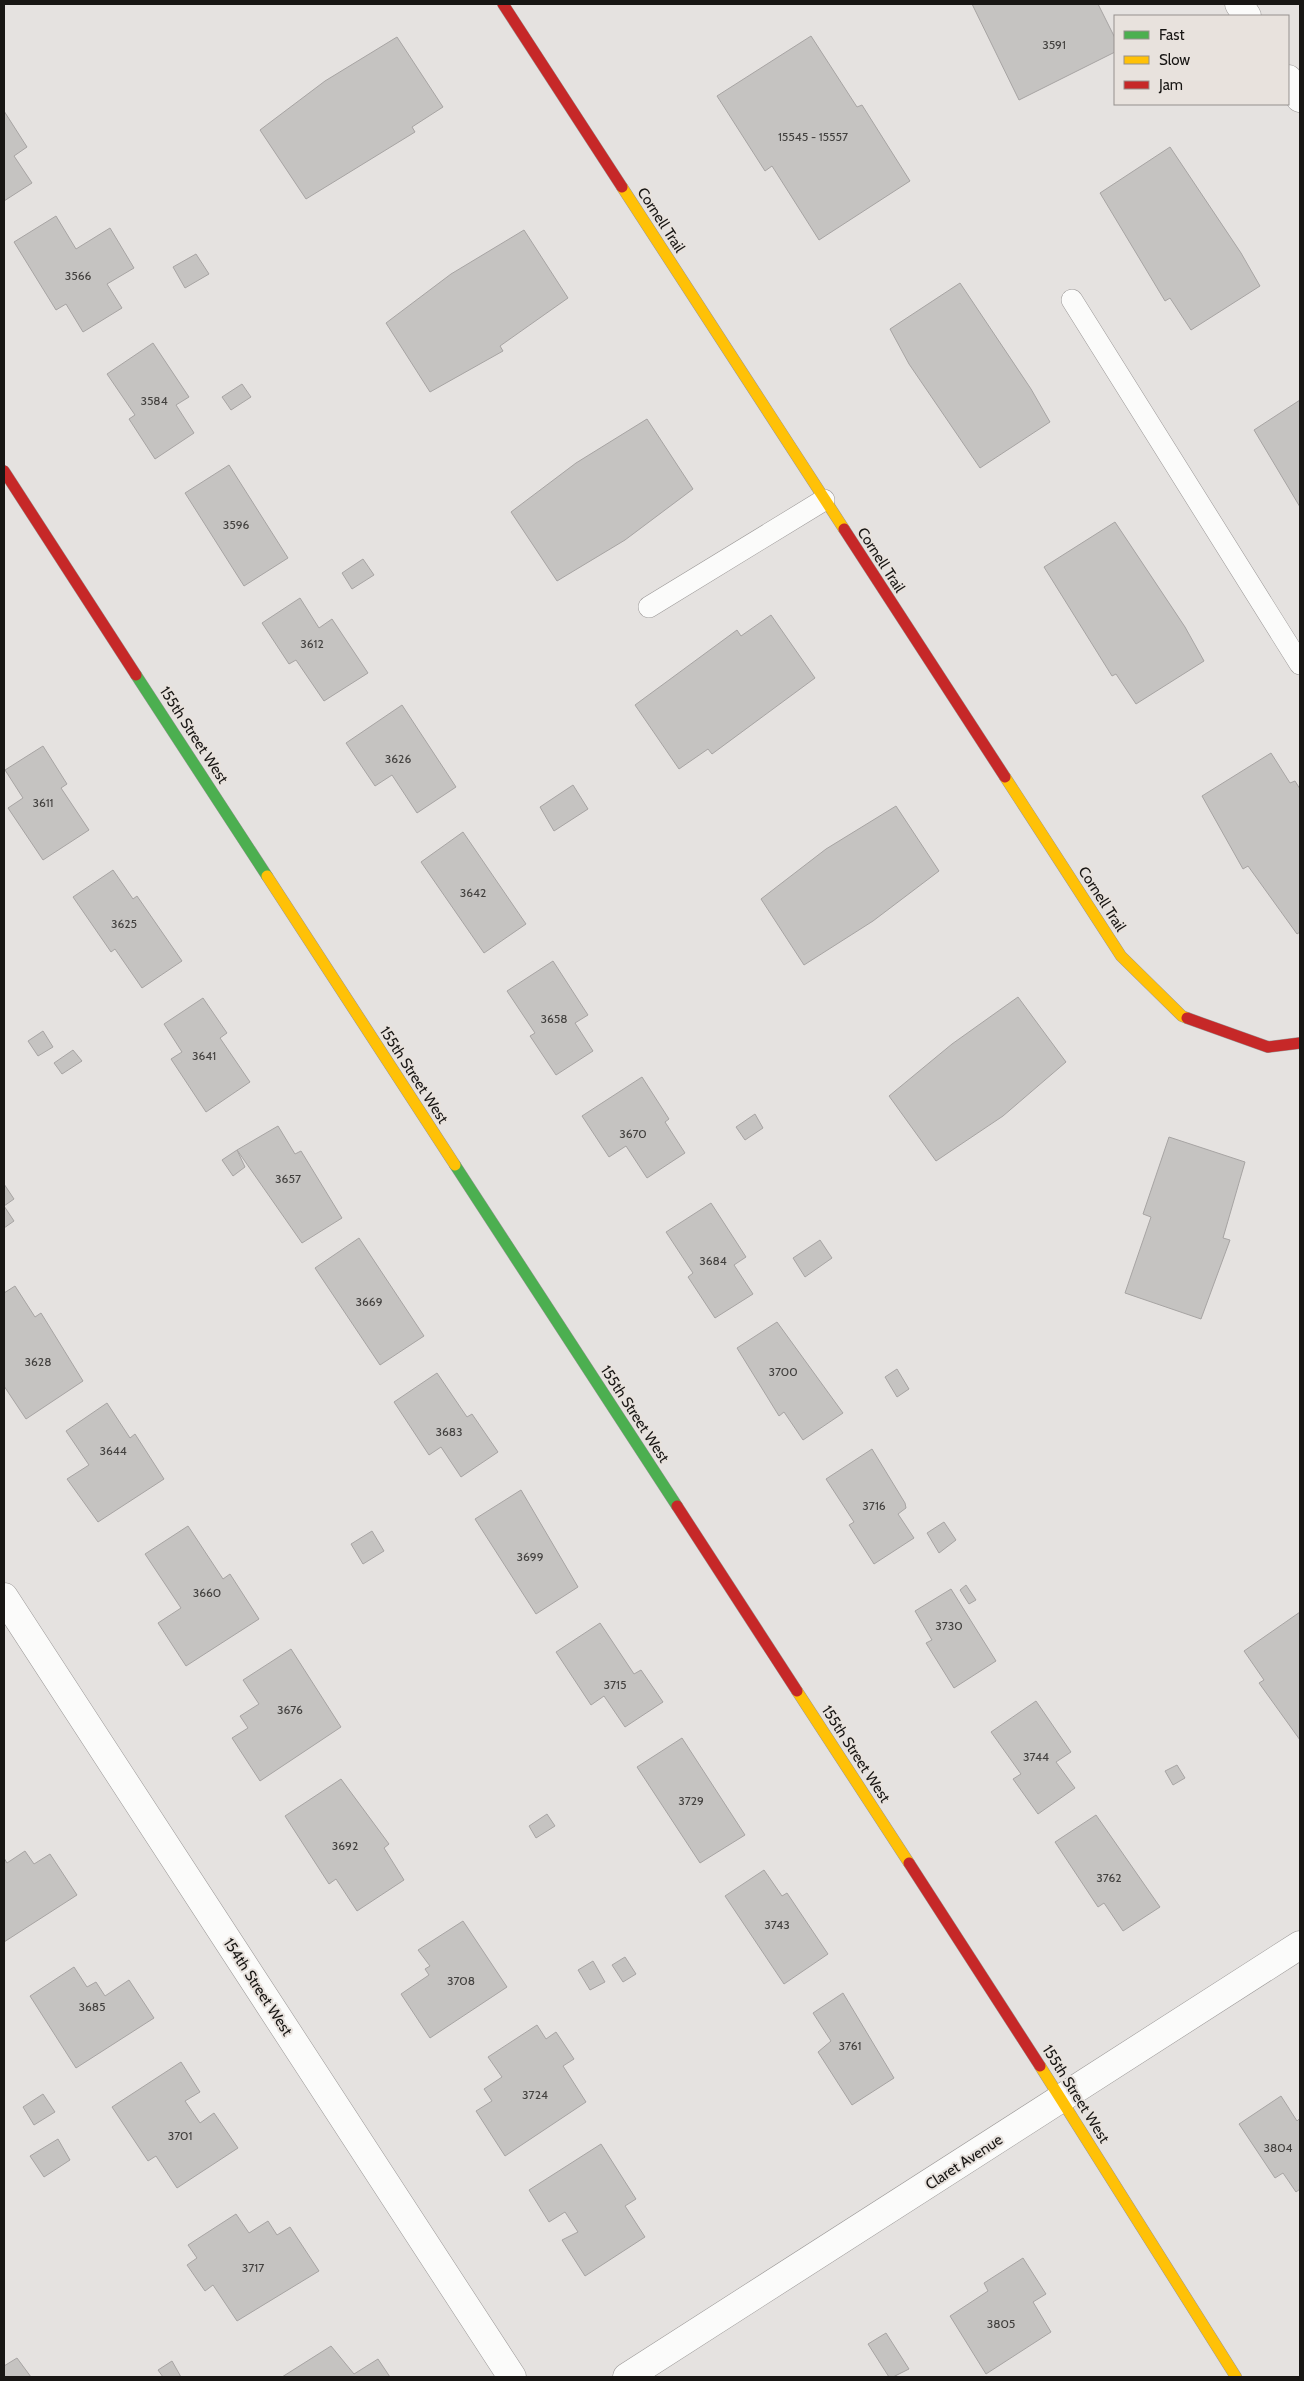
<svg xmlns="http://www.w3.org/2000/svg" width="1304" height="2381" font-family="Cabin,sans-serif">
<style>
.building{fill:#c5c3c1;stroke:#a7a4a3}
.lines{fill:none;stroke-linecap:round;stroke-linejoin:round}
.lane-casing{stroke:#9b9897;stroke-width:22}
.street-casing{stroke:#9b9897;stroke-width:29}
.fast-casing{stroke:#9b9897;stroke-width:12}
.slow-casing{stroke:#9b9897;stroke-width:12}
.jam-casing{stroke:#9b9897;stroke-width:12}
.lane{stroke:#fbfbfa;stroke-width:21}
.street{stroke:#fbfbfa;stroke-width:28}
.fast{stroke:#4caf50;stroke-width:11}
.slow{stroke:#ffc107;stroke-width:11}
.jam{stroke:#c62828;stroke-width:11}
.labels{text-anchor:middle;stroke-width:4;stroke-linejoin:round;paint-order:stroke}
.number-label{font-size:12px;fill:#43413f}
.street-label{font-size:15px;fill:#181614;stroke:#e8e2dd}
</style>
<rect width="100%" height="100%" fill="#e5e2e0"/>
<g class="building">
<path d="M 972,4 L 1098,4 L 1115,38 L 1115,52 L 1019,100 Z"/>
<path d="M 811,36 L 857,107 L 862,105 L 910,181 L 819,240 L 772,166 L 765,171 L 717,96 Z"/>
<path d="M 397,37 L 443,107 L 412,127 L 415,132 L 306,199 L 260,130 L 325,81 Z"/>
<path d="M 4,111 L 27,147 L 14,156 L 32,183 L 4,201 Z"/>
<path d="M 1170,147 L 1241,253 L 1260,286 L 1191,330 L 1170,298 L 1165,301 L 1100,193 Z"/>
<path d="M 56,216 L 76,249 L 110,228 L 134,268 L 107,284 L 122,308 L 83,332 L 66,304 L 56,310 L 14,242 Z"/>
<path d="M 524,230 L 568,298 L 500,346 L 503,351 L 430,392 L 386,323 L 451,274 Z"/>
<path d="M 196,254 L 209,274 L 185,288 L 173,267 Z"/>
<path d="M 960,283 L 1031,389 L 1050,422 L 980,468 L 909,364 L 890,329 Z"/>
<path d="M 153,343 L 189,397 L 176,405 L 194,433 L 155,459 L 129,419 L 135,415 L 107,374 Z"/>
<path d="M 242,384 L 251,397 L 231,410 L 222,397 Z"/>
<path d="M 1300,400 L 1300,507 L 1254,430 Z"/>
<path d="M 647,419 L 693,489 L 625,540 L 557,581 L 511,512 L 576,463 Z"/>
<path d="M 229,465 L 288,558 L 244,586 L 185,493 Z"/>
<path d="M 1115,522 L 1185,627 L 1204,661 L 1136,704 L 1116,674 L 1112,676 L 1044,567 Z"/>
<path d="M 363,559 L 374,575 L 352,589 L 342,573 Z"/>
<path d="M 300,598 L 319,628 L 332,619 L 368,673 L 324,701 L 296,660 L 289,664 L 262,623 Z"/>
<path d="M 771,615 L 815,678 L 712,754 L 708,749 L 679,769 L 635,705 L 737,630 L 741,636 Z"/>
<path d="M 402,705 L 456,787 L 417,813 L 392,775 L 375,786 L 346,743 Z"/>
<path d="M 43,746 L 67,784 L 61,788 L 89,830 L 43,860 L 8,808 L 23,798 L 5,770 Z"/>
<path d="M 1271,753 L 1290,783 L 1295,781 L 1300,789 L 1300,932 L 1297,934 L 1248,866 L 1243,869 L 1202,796 Z"/>
<path d="M 573,785 L 588,809 L 554,831 L 540,807 Z"/>
<path d="M 896,806 L 939,871 L 873,921 L 804,965 L 761,899 L 826,849 Z"/>
<path d="M 463,832 L 526,924 L 484,953 L 421,862 Z"/>
<path d="M 113,870 L 133,899 L 137,896 L 182,961 L 142,988 L 115,949 L 111,952 L 73,897 Z"/>
<path d="M 553,961 L 588,1015 L 575,1023 L 593,1051 L 556,1075 L 530,1036 L 535,1033 L 507,991 Z"/>
<path d="M 1018,997 L 1066,1062 L 1003,1116 L 936,1161 L 889,1096 L 952,1044 Z"/>
<path d="M 203,998 L 227,1033 L 220,1038 L 250,1082 L 206,1112 L 171,1059 L 182,1052 L 164,1024 Z"/>
<path d="M 43,1031 L 53,1047 L 38,1056 L 28,1041 Z"/>
<path d="M 73,1050 L 82,1061 L 62,1074 L 54,1063 Z"/>
<path d="M 642,1077 L 669,1119 L 665,1122 L 685,1153 L 647,1178 L 626,1146 L 609,1157 L 582,1116 Z"/>
<path d="M 755,1114 L 763,1128 L 745,1140 L 736,1127 Z"/>
<path d="M 278,1126 L 295,1154 L 301,1151 L 342,1218 L 302,1243 L 237,1150 Z"/>
<path d="M 1169,1137 L 1245,1162 L 1223,1238 L 1230,1240 L 1201,1319 L 1125,1293 L 1151,1217 L 1143,1214 Z"/>
<path d="M 237,1150 L 245,1167 L 233,1176 L 222,1160 Z"/>
<path d="M 4,1184 L 14,1199 L 4,1206 L 14,1221 L 4,1228 Z"/>
<path d="M 711,1203 L 746,1257 L 734,1265 L 753,1294 L 715,1318 L 688,1277 L 693,1273 L 666,1232 Z"/>
<path d="M 359,1238 L 424,1336 L 380,1365 L 315,1268 Z"/>
<path d="M 820,1240 L 832,1258 L 805,1277 L 793,1258 Z"/>
<path d="M 15,1286 L 35,1317 L 41,1313 L 83,1381 L 26,1419 L 4,1386 L 4,1293 Z"/>
<path d="M 777,1322 L 843,1413 L 803,1440 L 784,1412 L 779,1416 L 737,1348 Z"/>
<path d="M 897,1369 L 909,1389 L 897,1397 L 885,1377 Z"/>
<path d="M 437,1373 L 467,1417 L 472,1414 L 498,1452 L 461,1477 L 441,1447 L 429,1455 L 394,1402 Z"/>
<path d="M 107,1403 L 130,1438 L 135,1434 L 164,1479 L 98,1522 L 67,1479 L 89,1465 L 66,1431 Z"/>
<path d="M 872,1449 L 905,1503 L 906,1508 L 898,1514 L 914,1538 L 874,1564 L 849,1525 L 854,1522 L 826,1479 Z"/>
<path d="M 521,1490 L 578,1587 L 536,1614 L 475,1519 Z"/>
<path d="M 944,1522 L 956,1540 L 939,1553 L 927,1533 Z"/>
<path d="M 188,1526 L 223,1579 L 230,1574 L 259,1619 L 186,1666 L 158,1623 L 181,1608 L 145,1554 Z"/>
<path d="M 372,1531 L 384,1551 L 363,1564 L 351,1544 Z"/>
<path d="M 966,1585 L 976,1600 L 969,1604 L 960,1590 Z"/>
<path d="M 951,1589 L 996,1661 L 954,1688 L 926,1643 L 932,1640 L 915,1611 Z"/>
<path d="M 1300,1612 L 1300,1740 L 1259,1683 L 1264,1680 L 1244,1651 Z"/>
<path d="M 600,1623 L 634,1674 L 641,1670 L 663,1702 L 625,1727 L 604,1696 L 591,1705 L 556,1652 Z"/>
<path d="M 291,1649 L 341,1727 L 260,1781 L 232,1738 L 248,1728 L 240,1716 L 259,1704 L 243,1680 Z"/>
<path d="M 1036,1701 L 1071,1752 L 1056,1762 L 1075,1788 L 1038,1814 L 1013,1779 L 1021,1774 L 991,1732 Z"/>
<path d="M 682,1738 L 745,1835 L 700,1863 L 637,1767 Z"/>
<path d="M 1177,1765 L 1185,1778 L 1173,1785 L 1165,1771 Z"/>
<path d="M 341,1779 L 389,1844 L 384,1848 L 404,1880 L 357,1911 L 336,1879 L 329,1884 L 285,1816 Z"/>
<path d="M 547,1814 L 555,1826 L 536,1838 L 529,1826 Z"/>
<path d="M 1096,1815 L 1160,1907 L 1123,1931 L 1104,1903 L 1098,1907 L 1055,1842 Z"/>
<path d="M 25,1851 L 34,1864 L 50,1854 L 77,1895 L 4,1942 L 4,1858 L 7,1863 Z"/>
<path d="M 764,1870 L 782,1896 L 787,1893 L 828,1954 L 784,1984 L 725,1896 Z"/>
<path d="M 463,1921 L 507,1987 L 430,2038 L 401,1994 L 429,1975 L 425,1969 L 430,1966 L 418,1950 Z"/>
<path d="M 625,1957 L 636,1974 L 623,1982 L 612,1965 Z"/>
<path d="M 593,1961 L 605,1982 L 590,1990 L 578,1970 Z"/>
<path d="M 74,1967 L 87,1987 L 96,1982 L 105,1996 L 129,1980 L 154,2018 L 76,2068 L 30,1996 Z"/>
<path d="M 843,1993 L 894,2078 L 852,2105 L 818,2052 L 831,2041 L 813,2013 Z"/>
<path d="M 537,2025 L 546,2039 L 556,2032 L 574,2059 L 563,2066 L 586,2102 L 505,2156 L 476,2111 L 492,2101 L 484,2089 L 502,2077 L 488,2057 Z"/>
<path d="M 181,2062 L 200,2092 L 185,2101 L 200,2123 L 214,2113 L 238,2148 L 177,2188 L 156,2156 L 148,2161 L 112,2107 Z"/>
<path d="M 43,2094 L 55,2112 L 34,2125 L 23,2107 Z"/>
<path d="M 1281,2096 L 1297,2121 L 1300,2118 L 1300,2189 L 1296,2192 L 1283,2173 L 1275,2178 L 1239,2124 Z"/>
<path d="M 58,2139 L 70,2160 L 44,2177 L 30,2156 Z"/>
<path d="M 601,2144 L 636,2199 L 625,2206 L 645,2237 L 585,2276 L 562,2240 L 578,2232 L 565,2212 L 549,2222 L 529,2190 Z"/>
<path d="M 236,2214 L 249,2233 L 268,2221 L 277,2235 L 290,2227 L 319,2271 L 237,2321 L 213,2285 L 205,2291 L 187,2265 L 197,2258 L 188,2245 Z"/>
<path d="M 1023,2258 L 1046,2294 L 1033,2302 L 1051,2332 L 986,2374 L 950,2316 L 988,2291 L 984,2283 Z"/>
<path d="M 886,2333 L 909,2369 L 893,2377 L 889,2377 L 868,2344 Z"/>
<path d="M 331,2346 L 354,2374 L 378,2359 L 390,2377 L 282,2377 Z"/>
<path d="M 17,2358 L 31,2377 L 4,2377 L 4,2366 Z"/>
<path d="M 172,2361 L 181,2377 L 163,2377 L 158,2370 Z"/>
</g>
<g class="lines">
<g class="lane-casing">
<g id="lane">
<path d="M 1072,300 L 1300,664"/>
<path d="M 649,607 L 824,500"/>
</g>
</g>
<g class="street-casing">
<g id="street">
<path d="M 1239,4 L 1247,16"/>
<path d="M 1288,79 L 1300,98"/>
<path d="M 4,1597 L 512,2377"/>
<path d="M 627,2377 L 1300,1945"/>
</g>
</g>
<g class="fast-casing">
<g id="fast">
<path d="M 136,675 L 267,876"/>
<path d="M 455,1165 L 677,1506"/>
</g>
</g>
<g class="slow-casing">
<g id="slow">
<path d="M 622,187 L 844,529"/>
<path d="M 1005,777 L 1121,956 L 1182,1016 L 1187,1018"/>
<path d="M 267,876 L 455,1165"/>
<path d="M 797,1691 L 909,1863"/>
<path d="M 1040,2066 L 1236,2377"/>
</g>
</g>
<g class="jam-casing">
<g id="jam">
<path d="M 503,4 L 622,187"/>
<path d="M 4,471 L 136,675"/>
<path d="M 844,529 L 1005,777"/>
<path d="M 1187,1018 L 1268,1047 L 1300,1043"/>
<path d="M 677,1506 L 797,1691"/>
<path d="M 909,1863 L 1040,2066"/>
</g>
</g>
<use href="#lane" class="lane"/>
<use href="#street" class="street"/>
<use href="#fast" class="fast"/>
<use href="#slow" class="slow"/>
<use href="#jam" class="jam"/>
</g>
<g class="labels">
<g class="number-label">
<text x="1054" y="49">3591</text>
<text x="813" y="141">15545 - 15557</text>
<text x="78" y="280">3566</text>
<text x="154" y="405">3584</text>
<text x="236" y="529">3596</text>
<text x="312" y="648">3612</text>
<text x="398" y="763">3626</text>
<text x="43" y="807">3611</text>
<text x="473" y="897">3642</text>
<text x="124" y="928">3625</text>
<text x="554" y="1023">3658</text>
<text x="204" y="1060">3641</text>
<text x="633" y="1138">3670</text>
<text x="288" y="1183">3657</text>
<text x="713" y="1265">3684</text>
<text x="369" y="1306">3669</text>
<text x="38" y="1366">3628</text>
<text x="783" y="1376">3700</text>
<text x="449" y="1436">3683</text>
<text x="113" y="1455">3644</text>
<text x="874" y="1510">3716</text>
<text x="530" y="1561">3699</text>
<text x="207" y="1597">3660</text>
<text x="949" y="1630">3730</text>
<text x="615" y="1689">3715</text>
<text x="290" y="1714">3676</text>
<text x="1036" y="1761">3744</text>
<text x="691" y="1805">3729</text>
<text x="345" y="1850">3692</text>
<text x="1109" y="1882">3762</text>
<text x="777" y="1929">3743</text>
<text x="461" y="1985">3708</text>
<text x="92" y="2011">3685</text>
<text x="850" y="2050">3761</text>
<text x="535" y="2099">3724</text>
<text x="180" y="2140">3701</text>
<text x="1278" y="2152">3804</text>
<text x="253" y="2272">3717</text>
<text x="1001" y="2328">3805</text>
</g>
<g class="street-label">
<text transform="translate(661 220) rotate(57)" y="5">Cornell Trail</text>
<text transform="translate(881 560) rotate(57)" y="5">Cornell Trail</text>
<text transform="translate(194 735) rotate(57)" y="5">155th Street West</text>
<text transform="translate(1102 899) rotate(57)" y="5">Cornell Trail</text>
<text transform="translate(414 1075) rotate(57)" y="5">155th Street West</text>
<text transform="translate(635 1414) rotate(57)" y="5">155th Street West</text>
<text transform="translate(856 1754) rotate(57)" y="5">155th Street West</text>
<text transform="translate(258 1987) rotate(57)" y="5">154th Street West</text>
<text transform="translate(1076 2094) rotate(58)" y="5">155th Street West</text>
<text transform="translate(964 2162) rotate(-33)" y="5">Claret Avenue</text>
</g>
</g>
<rect width="1304" height="2381" fill="none" stroke="#181614" stroke-width="10"/>
<rect x="1114" y="15" width="175" height="90" fill="#e8e2dd" stroke="#95908d"/>
<rect x="1124" y="31" width="25" height="8" fill="#4caf50" stroke="#95908d"/>
<text x="1159" y="40" font-size="15" fill="#181614">Fast</text>
<rect x="1124" y="56" width="25" height="8" fill="#ffc107" stroke="#95908d"/>
<text x="1159" y="65" font-size="15" fill="#181614">Slow</text>
<rect x="1124" y="81" width="25" height="8" fill="#c62828" stroke="#95908d"/>
<text x="1159" y="90" font-size="15" fill="#181614">Jam</text>
</svg>
